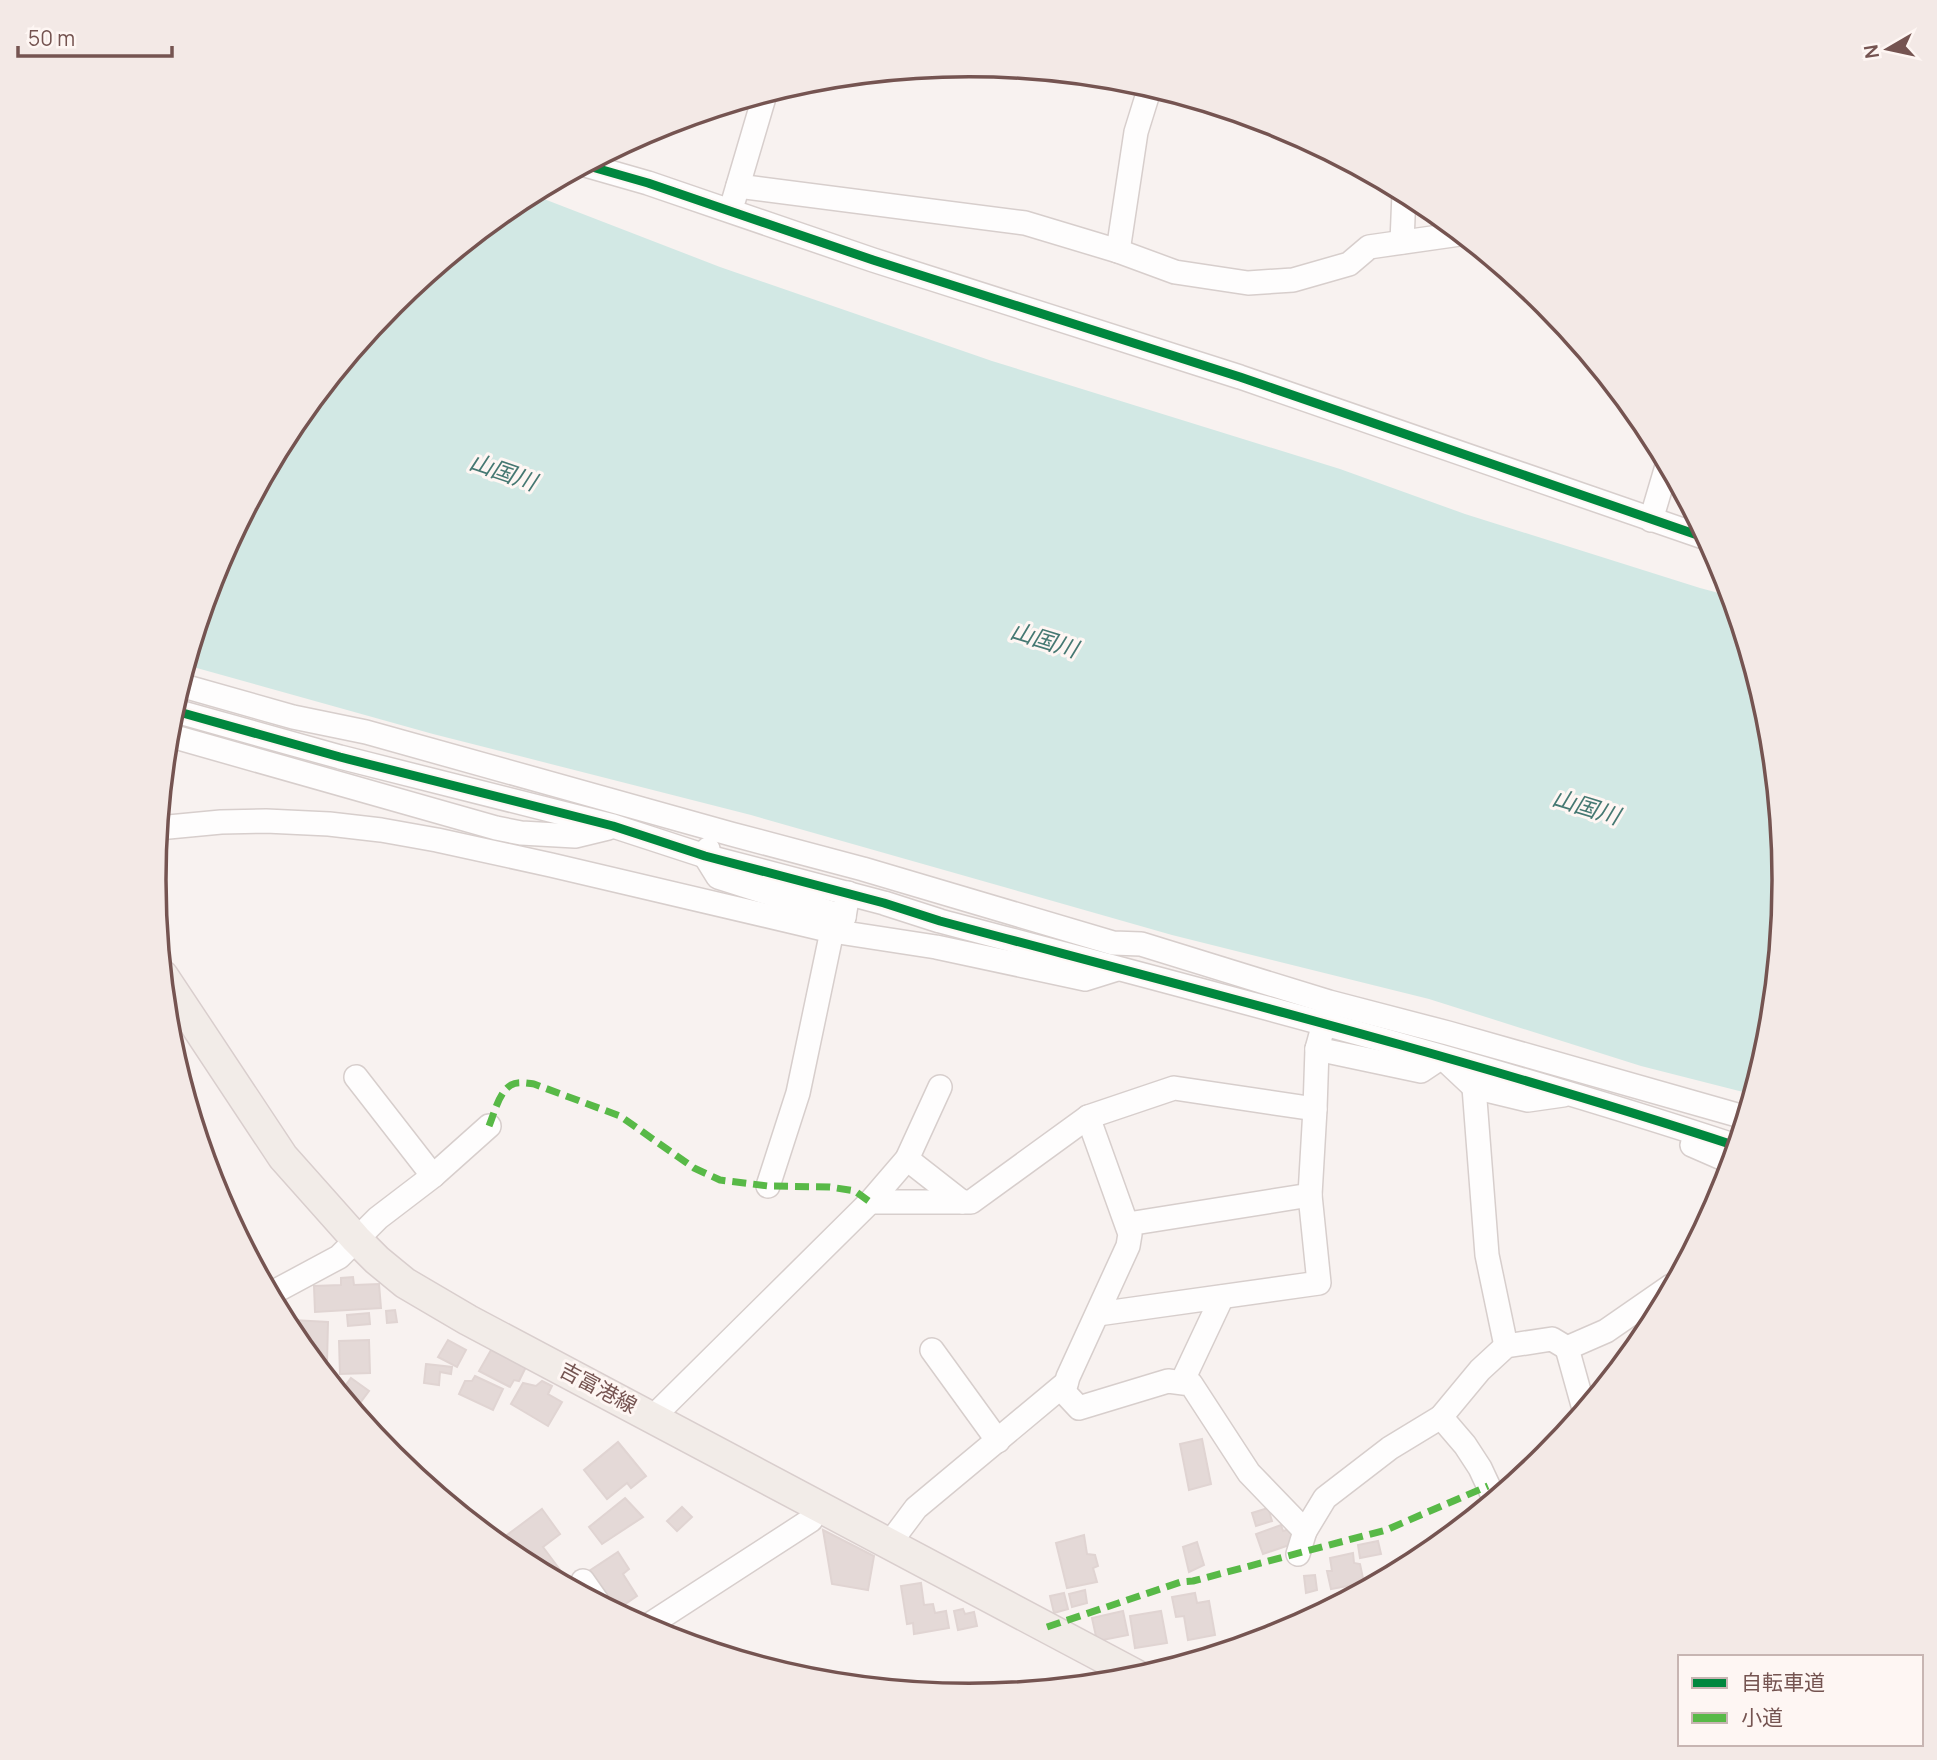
<svg xmlns="http://www.w3.org/2000/svg" width="1937" height="1760" font-family="Manrope,'Noto Sans JP',sans-serif">
<style>
.water{fill:#d2e8e4}
.building{fill:#e4d9d7;stroke:#e0d4d2;stroke-width:2}
.lines{fill:none;stroke-linecap:round;stroke-linejoin:round}
.minor-casing{stroke:#d7cecc;stroke-width:26}
.major-casing{stroke:#d9cecd;stroke-width:33}
.minor{stroke:#fefdfd;stroke-width:23}
.major{stroke:#f2ece8;stroke-width:30}
.quiet{stroke:#58b947;stroke-width:7;stroke-dasharray:14 7;stroke-linecap:butt}
.cycleway-casing{stroke:#fef6f3;stroke-width:13}
.cycleway{stroke:#00873e;stroke-width:9}
.labels{text-anchor:middle;stroke-width:6;stroke-linejoin:round;paint-order:stroke}
.street-label{font-size:21px;fill:#755451;stroke:#fef6f3}
.water-label{font-size:23px;font-style:italic;fill:#457872;stroke:#fef6f3}
.rim{fill:none;stroke:#755451;stroke-width:3.5}
</style>
<rect width="100%" height="100%" fill="#f8f2f0"/>
<path class="water" d="M 531,194 L 720,267 L 992,361 L 1340,469 L 1465,514 L 1700,588 L 1730,596 L 1768,721 L 1784,880 L 1768,1039 L 1751,1094 L 1641,1066 L 1429,999 L 1172,935 L 751,815 L 433,734 L 186,665 L 215,568 L 291,427 L 392,303 L 516,202 Z"/>
<g class="building">
<path d="M 353,1277 L 354,1285 L 379,1284 L 381,1308 L 315,1312 L 314,1286 L 341,1285 L 341,1278 Z"/>
<path d="M 395,1310 L 397,1322 L 387,1323 L 386,1311 Z"/>
<path d="M 369,1313 L 370,1324 L 348,1326 L 347,1315 Z"/>
<path d="M 292,1320 L 328,1322 L 327,1363 L 315,1362 L 291,1334 Z"/>
<path d="M 369,1340 L 370,1373 L 340,1374 L 339,1341 Z"/>
<path d="M 448,1340 L 466,1350 L 457,1367 L 438,1357 Z"/>
<path d="M 491,1350 L 526,1367 L 519,1381 L 514,1380 L 510,1387 L 479,1371 Z"/>
<path d="M 426,1364 L 452,1367 L 451,1374 L 440,1372 L 439,1385 L 424,1383 Z"/>
<path d="M 475,1376 L 503,1389 L 493,1410 L 459,1394 L 465,1381 L 472,1381 Z"/>
<path d="M 351,1378 L 369,1391 L 354,1411 L 340,1393 Z"/>
<path d="M 542,1381 L 552,1386 L 548,1394 L 562,1402 L 548,1426 L 511,1404 L 523,1383 L 536,1386 Z"/>
<path d="M 1202,1439 L 1211,1484 L 1189,1490 L 1180,1444 Z"/>
<path d="M 618,1442 L 646,1476 L 631,1488 L 627,1483 L 607,1499 L 584,1470 Z"/>
<path d="M 625,1498 L 643,1517 L 602,1544 L 589,1527 Z"/>
<path d="M 682,1507 L 692,1517 L 677,1531 L 667,1521 Z"/>
<path d="M 1268,1508 L 1272,1521 L 1256,1526 L 1252,1513 Z"/>
<path d="M 542,1509 L 560,1534 L 543,1547 L 569,1582 L 565,1585 L 519,1560 L 503,1538 Z"/>
<path d="M 1281,1525 L 1283,1531 L 1291,1529 L 1295,1543 L 1263,1554 L 1256,1534 Z"/>
<path d="M 823,1530 L 874,1556 L 868,1590 L 832,1584 Z"/>
<path d="M 1084,1535 L 1087,1554 L 1095,1555 L 1098,1566 L 1093,1568 L 1097,1582 L 1067,1588 L 1056,1543 Z"/>
<path d="M 1378,1541 L 1381,1554 L 1360,1558 L 1358,1545 Z"/>
<path d="M 1197,1542 L 1204,1565 L 1189,1572 L 1183,1547 Z"/>
<path d="M 618,1552 L 629,1569 L 623,1574 L 637,1596 L 615,1611 L 589,1571 Z"/>
<path d="M 1353,1553 L 1354,1563 L 1360,1564 L 1364,1583 L 1331,1589 L 1327,1571 L 1332,1571 L 1330,1558 Z"/>
<path d="M 1315,1575 L 1317,1590 L 1306,1593 L 1304,1576 Z"/>
<path d="M 921,1583 L 924,1605 L 933,1604 L 935,1613 L 946,1611 L 949,1628 L 914,1634 L 913,1623 L 907,1624 L 901,1586 Z"/>
<path d="M 1085,1590 L 1087,1603 L 1072,1607 L 1069,1594 Z"/>
<path d="M 1064,1593 L 1068,1609 L 1054,1613 L 1050,1596 Z"/>
<path d="M 1195,1593 L 1197,1603 L 1209,1601 L 1215,1635 L 1188,1640 L 1184,1616 L 1176,1617 L 1172,1597 Z"/>
<path d="M 963,1609 L 965,1614 L 974,1612 L 977,1626 L 958,1630 L 954,1611 Z"/>
<path d="M 1123,1611 L 1128,1635 L 1097,1641 L 1092,1618 Z"/>
<path d="M 1161,1611 L 1167,1643 L 1135,1648 L 1130,1616 Z"/>
</g>
<g class="lines">
<g class="minor-casing">
<g id="minor">
<path d="M 585,165 L 648,183 L 873,260 L 1240,377 L 1706,538"/>
<path d="M 738,186 L 1025,223 L 1118,251 L 1175,272 L 1248,283 L 1293,280 L 1349,264 L 1369,247 L 1460,234"/>
<path d="M 734,199 L 765,94"/>
<path d="M 1402,242 L 1404,193"/>
<path d="M 1118,251 L 1136,132 L 1150,87"/>
<path d="M 1651,520 L 1667,466"/>
<path d="M 180,685 L 293,717 L 366,732 L 731,834 L 863,869 L 1113,943 L 1141,944 L 1329,1002 L 1448,1033 L 1744,1117"/>
<path d="M 172,710 L 340,757 L 613,826 L 705,856 L 884,903 L 940,921 C 1206,992 1474,1060 1736,1146"/>
<path d="M 168,735 L 496,828 L 521,833 L 575,836 L 608,828"/>
<path d="M 158,828 L 221,822 L 266,821 L 329,824 L 381,830 L 437,840 L 551,865 L 832,931 L 936,947 L 1085,979 L 1117,969"/>
<path d="M 708,849 L 705,856 L 718,877 L 844,917"/>
<path d="M 1317,1049 L 1421,1071 L 1442,1057 L 1474,1087 L 1528,1100 L 1563,1095"/>
<path d="M 356,1077 L 433,1176"/>
<path d="M 1474,1087 L 1487,1255 L 1506,1346"/>
<path d="M 1088,1117 L 1130,1234 L 1128,1246 L 1068,1377 L 1064,1392 L 1079,1408 L 1168,1381 L 1191,1384 L 1249,1473 L 1305,1531 L 1298,1554"/>
<path d="M 1692,1145 L 1731,1162"/>
<path d="M 907,1159 L 962,1202"/>
<path d="M 768,1186 L 798,1093 L 832,931 L 844,917 L 848,893"/>
<path d="M 870,1202 L 971,1202 L 1088,1117 L 1174,1088 L 1315,1109 L 1317,1049 L 1327,1012"/>
<path d="M 1128,1224 L 1310,1195"/>
<path d="M 270,1294 L 339,1257 L 378,1218 L 433,1176 L 489,1126"/>
<path d="M 1098,1314 L 1319,1283 L 1310,1195 L 1315,1109"/>
<path d="M 1567,1348 L 1584,1409"/>
<path d="M 932,1350 L 998,1441"/>
<path d="M 1182,1382 L 1222,1297"/>
<path d="M 653,1417 L 870,1202 L 907,1159 L 940,1087"/>
<path d="M 1494,1498 L 1480,1468 L 1465,1445 L 1441,1417 L 1480,1370 L 1506,1346 L 1552,1339 L 1567,1348 L 1606,1331 L 1671,1286"/>
<path d="M 1305,1531 L 1325,1498 L 1390,1448 L 1441,1417"/>
<path d="M 889,1544 L 916,1508 L 1066,1383"/>
<path d="M 583,1581 L 597,1601"/>
<path d="M 646,1627 L 811,1520 L 817,1507"/>
</g>
</g>
<g class="major-casing">
<path id="major" d="M 163,976 L 283,1157 L 356,1239 L 377,1260 L 405,1283 L 468,1320 L 1138,1676"/>
</g>
<use href="#minor" class="minor"/>
<use href="#major" class="major"/>
<g class="quiet">
<path d="M 489,1126 C 494,1114 499,1092 511,1085 C 517,1081 526,1083 534,1084 L 620,1116 L 694,1168 L 720,1180 L 768,1186 L 830,1187 L 855,1191 L 870,1202"/>
<path d="M 1047,1627 L 1181,1582 L 1193,1581 L 1386,1530 L 1488,1486"/>
</g>
<g class="cycleway-casing">
<g id="cycleway">
<path d="M 585,165 L 648,183 L 873,260 L 1240,377 L 1706,538"/>
<path d="M 172,710 L 340,757 L 613,826 L 705,856 L 884,903 L 940,921 C 1206,992 1474,1060 1736,1146"/>
</g>
</g>
<use href="#cycleway" class="cycleway"/>
</g>
<g class="labels">
<g class="street-label">
<text transform="translate(598 1388) rotate(28)" y="7">吉富港線</text>
</g>
<g class="water-label">
<text transform="translate(503 472) rotate(19)" y="8">山国川</text>
<text transform="translate(1044 640) rotate(17)" y="8">山国川</text>
<text transform="translate(1586 807) rotate(17)" y="8">山国川</text>
</g>
</g>
<path d="M0 0H1937V1760H0ZM166 880a803 803 0 1 1 1606 0a803 803 0 1 1-1606 0Z" fill="#f3e9e6" fill-rule="evenodd"/>
<path class="rim" d="M166 880a803 803 0 1 1 1606 0a803 803 0 1 1-1606 0Z"/>
<rect x="1678" y="1655" width="245" height="91" fill="#fef6f3" stroke="#c7b5b2" stroke-width="2"/>
<rect x="1692" y="1678" width="35" height="10" fill="#00873e" stroke="#c7b5b2" stroke-width="2"/>
<text x="1741" y="1690" font-size="21" fill="#755451">自転車道</text>
<rect x="1692" y="1713" width="35" height="10" fill="#58b947" stroke="#c7b5b2" stroke-width="2"/>
<text x="1741" y="1725" font-size="21" fill="#755451">小道</text>
<g transform="translate(1888 49) rotate(261)" stroke="#fef6f3" stroke-width="5" paint-order="stroke">
<path d="M0-5L12 26L0 18L-12 26Z" fill="#755451"/>
<text y="-10" font-size="19" font-weight="bold" text-anchor="middle" fill="#755451">N</text>
</g>
<path d="M18 46v10h154v-10" fill="none" stroke="#755451" stroke-width="3.5"/>
<text x="28" y="46" font-size="21" fill="#755451" stroke="#fef6f3" stroke-width="5" paint-order="stroke">50 m</text>
</svg>
